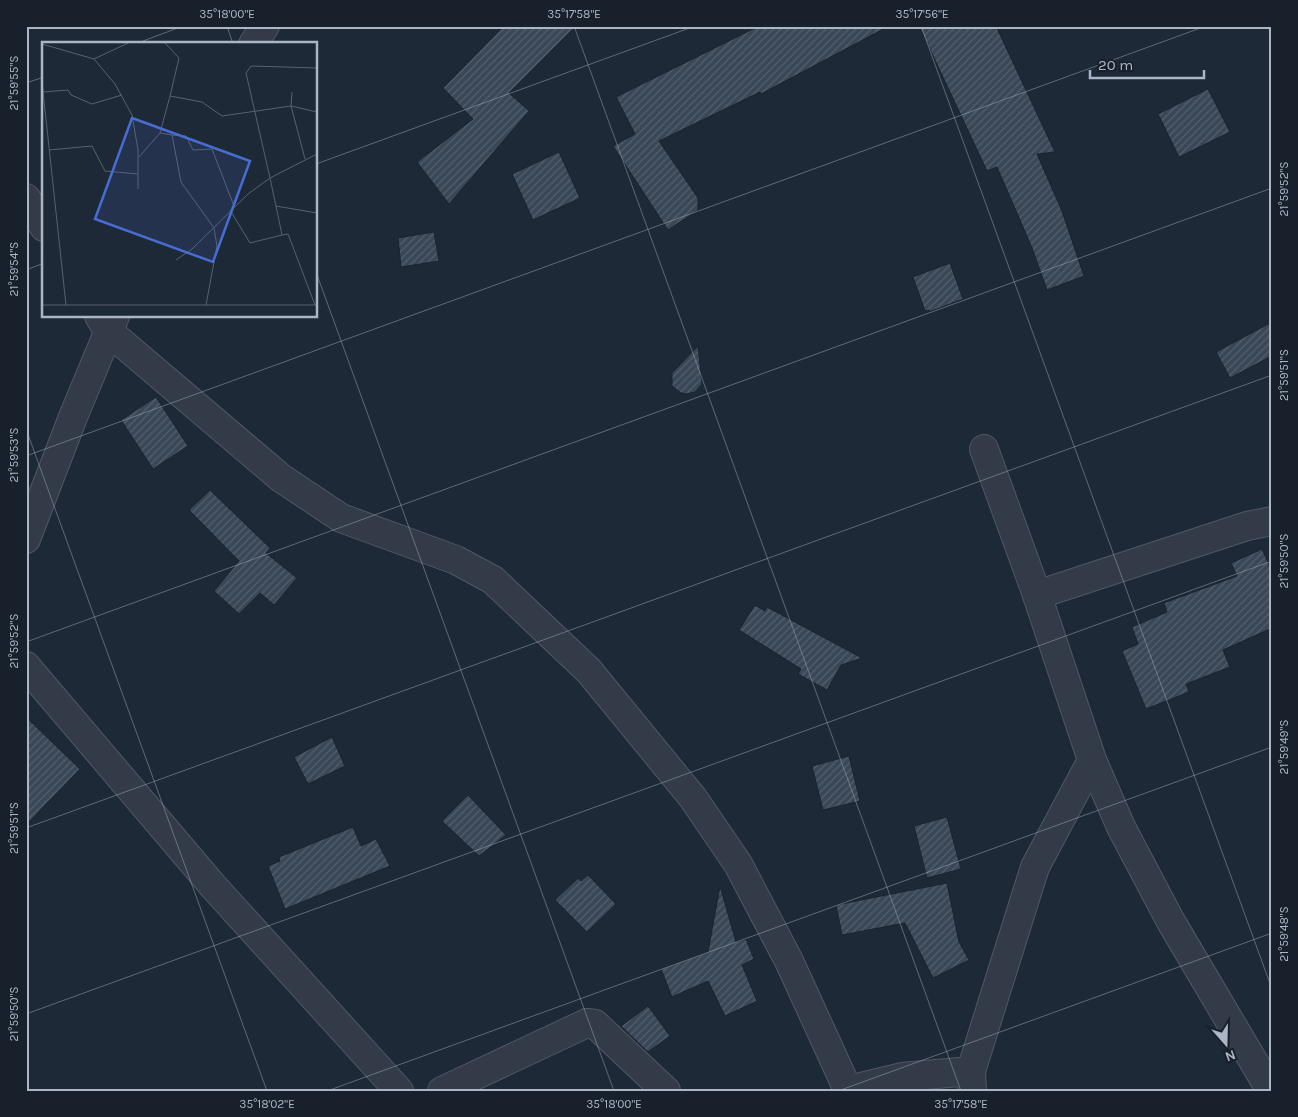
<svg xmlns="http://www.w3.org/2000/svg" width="1298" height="1117" font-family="Karla,sans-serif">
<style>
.building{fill:url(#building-hatch);stroke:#1a222d}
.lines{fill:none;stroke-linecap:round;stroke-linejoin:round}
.minor-casing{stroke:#505865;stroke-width:30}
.minor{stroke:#323b47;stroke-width:28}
.ticks{fill:none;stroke:#acb5c4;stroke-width:1;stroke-opacity:0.45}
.inset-road{fill:none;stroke:#57616f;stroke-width:1}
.view{fill:#486dd2;fill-opacity:0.15;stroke:#486dd2;stroke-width:2.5}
.inset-edge{fill:none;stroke:#acb5c4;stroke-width:2.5}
.neatline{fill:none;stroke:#acb5c4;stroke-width:2}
.ticks-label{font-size:12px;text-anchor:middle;fill:#acb5c4}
</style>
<defs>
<pattern id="building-hatch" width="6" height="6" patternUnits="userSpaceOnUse" patternTransform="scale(1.25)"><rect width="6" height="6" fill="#3a4757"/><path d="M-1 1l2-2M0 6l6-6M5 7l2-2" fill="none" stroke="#545f6e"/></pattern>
</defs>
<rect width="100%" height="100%" fill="#1e2937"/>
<g class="building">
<path d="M 504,26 L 576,26 L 509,93 L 529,111 L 449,204 L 417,162 L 473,119 L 443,88 Z"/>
<path d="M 759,26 L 889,26 L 761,94 L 760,92 L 659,141 L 698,198 L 698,210 L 668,230 L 613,146 L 635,134 L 616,97 Z"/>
<path d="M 919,26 L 996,26 L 1055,152 L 1037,154 L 1062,211 L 1084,276 L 1047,290 L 1032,248 L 997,167 L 987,171 Z"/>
<path d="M 1208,89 L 1230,132 L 1179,157 L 1158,114 Z"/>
<path d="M 559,152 L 580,198 L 533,220 L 512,174 Z"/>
<path d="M 434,232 L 439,261 L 401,267 L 398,238 Z"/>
<path d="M 950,263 L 963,299 L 929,312 L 929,310 L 925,311 L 913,277 Z"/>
<path d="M 1272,322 L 1272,356 L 1230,378 L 1216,352 Z"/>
<path d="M 698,346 L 702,384 L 695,392 L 686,394 L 681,393 L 672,386 L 672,373 Z"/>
<path d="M 156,397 L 188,446 L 153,469 L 121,420 Z"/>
<path d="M 210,490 L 270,548 L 266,553 L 297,578 L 274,605 L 260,593 L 239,614 L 214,591 L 239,561 L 189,510 Z"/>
<path d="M 1262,549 L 1272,571 L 1272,628 L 1223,650 L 1230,667 L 1186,684 L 1189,692 L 1146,709 L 1122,651 L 1138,644 L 1132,627 L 1167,612 L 1164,603 L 1237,576 L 1231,563 Z"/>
<path d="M 755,605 L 765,611 L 767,607 L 862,658 L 841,665 L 827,690 L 798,674 L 801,669 L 739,630 Z"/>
<path d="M 26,717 L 80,769 L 26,825 Z"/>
<path d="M 332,737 L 345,766 L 308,784 L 294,757 Z"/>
<path d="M 849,756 L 860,801 L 823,810 L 812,766 Z"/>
<path d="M 468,795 L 506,835 L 479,856 L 442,821 Z"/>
<path d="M 947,817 L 961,869 L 927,878 L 914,826 Z"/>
<path d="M 353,827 L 361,846 L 376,839 L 390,866 L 285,909 L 268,866 L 280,861 L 279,857 Z"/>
<path d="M 588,875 L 616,904 L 587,932 L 555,900 L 578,878 L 581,881 Z"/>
<path d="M 947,883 L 959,942 L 969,960 L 933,978 L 905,923 L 842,935 L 836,905 Z"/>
<path d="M 720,886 L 736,942 L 746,939 L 754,959 L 742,965 L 757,1001 L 725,1016 L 708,981 L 672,997 L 661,969 L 708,952 Z"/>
<path d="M 648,1006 L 670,1036 L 648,1052 L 621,1026 Z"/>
</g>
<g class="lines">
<g class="minor-casing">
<g id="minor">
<path d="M 253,44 L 265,26"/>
<path d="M 26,198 L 44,227"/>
<path d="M 99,316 L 108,331 L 281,478 L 341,518 L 456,560 L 493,580 L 589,671 L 693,798 L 738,864 L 789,961 L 848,1090 L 902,1077 L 971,1071 L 972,1091"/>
<path d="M 984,449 L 1037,595 L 1092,760 L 1121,827 L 1170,920 L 1271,1091"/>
<path d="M 26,539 L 73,417 L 115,316"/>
<path d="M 1037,595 L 1247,526 L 1272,521"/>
<path d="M 26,666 L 213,886 L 399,1091"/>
<path d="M 971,1071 L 1035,867 L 1092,760"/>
<path d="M 442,1091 L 587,1023 L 595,1024 L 666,1091"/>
</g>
</g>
<use href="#minor" class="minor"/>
</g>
<path class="ticks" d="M 227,26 L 233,44M 574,26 L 961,1091M 921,26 L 1272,989M 1268,26 L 1272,36M 135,44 L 183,26M 26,83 L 44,77M 316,164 L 695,26M 26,270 L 44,263M 316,272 L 614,1091M 26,429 L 267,1091M 26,456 L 1206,26M 26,642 L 1272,188M 26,828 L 1272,375M 26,1014 L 1272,561M 327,1091 L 1272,747M 838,1091 L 1272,933"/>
<g transform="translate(42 42)">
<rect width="275" height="275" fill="#1e2937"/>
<path class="inset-road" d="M 86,1 L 52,17 L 73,42 L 90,73 L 96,108 L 96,147M 123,1 L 137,16 L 128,54 L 160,60 L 180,74 L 249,64 L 263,117M 0,2 L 52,17M 275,26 L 209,24 L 204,31 L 228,136 L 275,112M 0,40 L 24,263M 1,50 L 26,48 L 29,53 L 50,62 L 80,53M 250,50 L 249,64 L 275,70M 128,54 L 118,91 L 130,93 L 139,140 L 172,186 L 175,204 L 164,263M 130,93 L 144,94 L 151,108 L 170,107 L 192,164M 7,108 L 50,104 L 63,129 L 96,132M 97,115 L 118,91M 234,164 L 240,193 L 246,192 L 273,263M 188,168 L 208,201 L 240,193M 134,218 L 150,207 L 206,152 L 228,136 L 234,164 L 275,171M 0,263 L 275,263"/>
<path class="view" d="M 90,76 L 208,119 L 171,220 L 53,177 Z"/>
<rect width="275" height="275" class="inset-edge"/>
</g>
<rect width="1298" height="1117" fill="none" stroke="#18202b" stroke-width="55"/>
<g transform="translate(1226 1044) rotate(160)" stroke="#18202b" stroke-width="4" paint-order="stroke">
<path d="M0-4L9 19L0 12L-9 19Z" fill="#acb5c4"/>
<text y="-8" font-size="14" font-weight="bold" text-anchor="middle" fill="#acb5c4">N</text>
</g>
<path d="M1090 70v8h114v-8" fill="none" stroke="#acb5c4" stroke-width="2.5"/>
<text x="1098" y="70" font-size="15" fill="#acb5c4" stroke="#18202b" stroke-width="4" paint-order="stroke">20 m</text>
<rect x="28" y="28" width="1242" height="1062" class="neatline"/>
<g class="ticks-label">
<text x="227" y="18">35°18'00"E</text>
<text x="574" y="18">35°17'58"E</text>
<text x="922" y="18">35°17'56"E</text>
<text transform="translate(14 83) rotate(-90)" y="4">21°59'55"S</text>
<text transform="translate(1284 189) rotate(-90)" y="4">21°59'52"S</text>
<text transform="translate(14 269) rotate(-90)" y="4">21°59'54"S</text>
<text transform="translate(1284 375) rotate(-90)" y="4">21°59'51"S</text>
<text transform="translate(14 455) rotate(-90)" y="4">21°59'53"S</text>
<text transform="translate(1284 561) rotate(-90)" y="4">21°59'50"S</text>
<text transform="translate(14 641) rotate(-90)" y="4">21°59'52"S</text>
<text transform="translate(1284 747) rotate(-90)" y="4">21°59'49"S</text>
<text transform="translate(14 828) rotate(-90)" y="4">21°59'51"S</text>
<text transform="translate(1284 934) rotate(-90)" y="4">21°59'48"S</text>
<text transform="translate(14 1014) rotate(-90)" y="4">21°59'50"S</text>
<text x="267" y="1108">35°18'02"E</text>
<text x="614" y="1108">35°18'00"E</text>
<text x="961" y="1108">35°17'58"E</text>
</g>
</svg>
